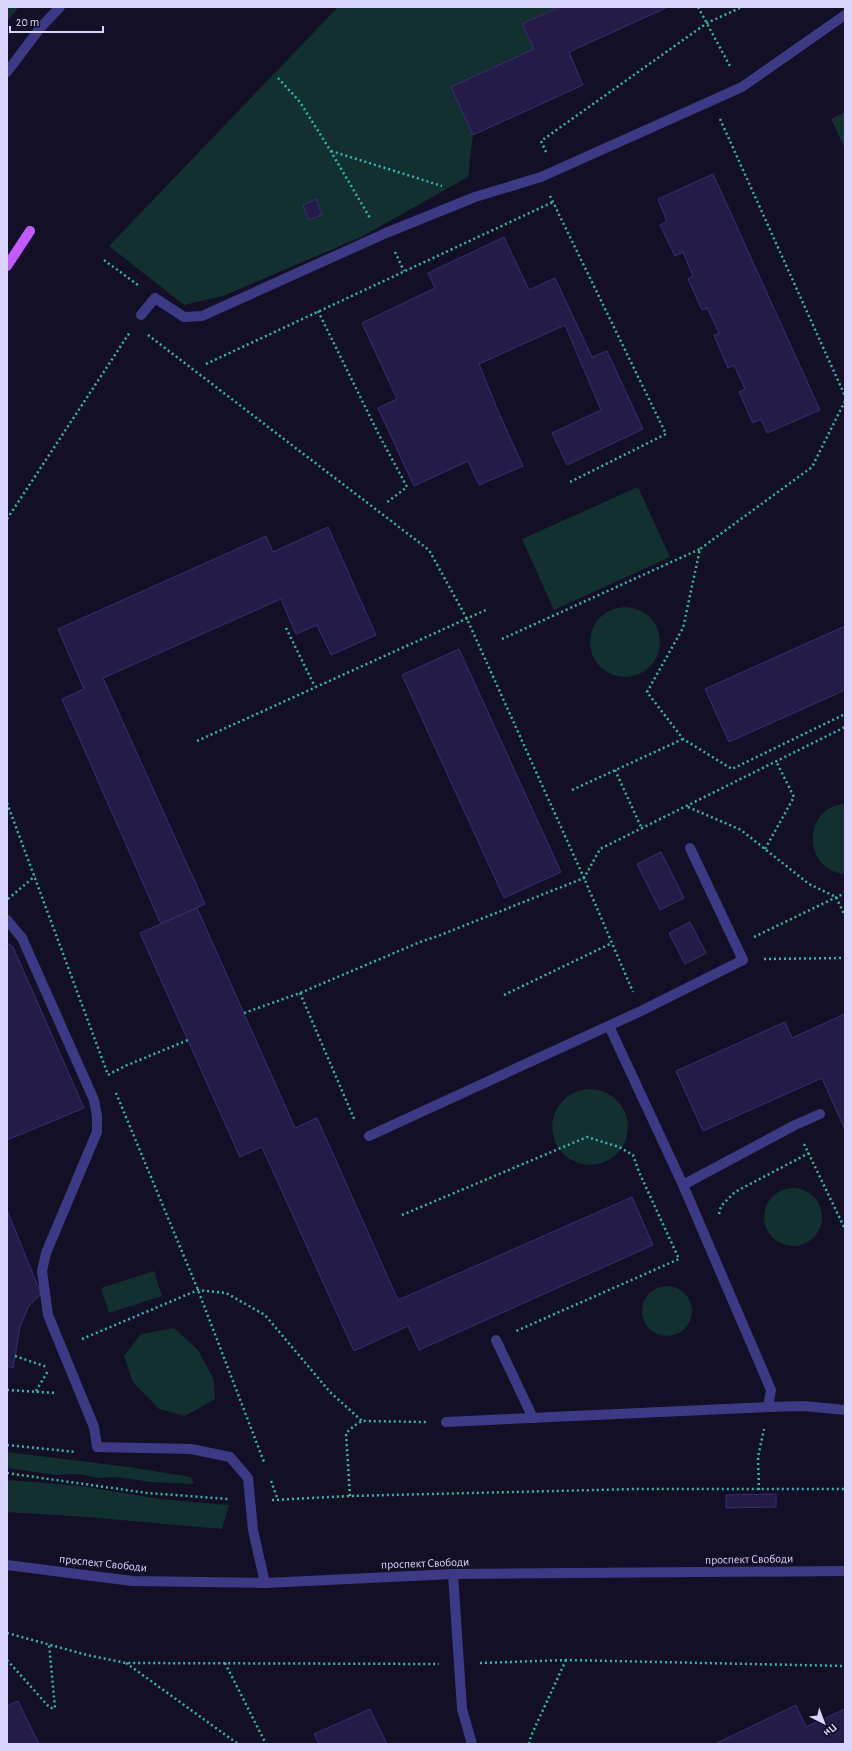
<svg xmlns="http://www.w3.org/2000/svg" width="852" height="1751" font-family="'Alegreya Sans',sans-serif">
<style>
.green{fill:#12302f}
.building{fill:#241b47;stroke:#3b2d73}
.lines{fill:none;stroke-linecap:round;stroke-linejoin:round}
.path{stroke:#2fb8b0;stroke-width:2.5;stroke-dasharray:2 3;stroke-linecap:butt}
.minor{stroke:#3d3a85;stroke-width:10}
.major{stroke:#c25bff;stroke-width:10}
.labels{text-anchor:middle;stroke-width:3.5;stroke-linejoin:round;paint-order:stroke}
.street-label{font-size:12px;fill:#d9d4ff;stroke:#130f26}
</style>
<rect width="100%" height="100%" fill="#130f26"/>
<g class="green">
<path d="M 7,7 L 19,7 L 7,21 Z"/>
<path d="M 338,7 L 559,7 L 522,24 L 534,49 L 473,135 L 468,177 L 361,237 L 223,296 L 184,305 L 109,246 Z"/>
<path d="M 845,112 L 845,149 L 831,119 Z"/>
<path d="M 638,487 L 670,557 L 554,610 L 522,539 Z"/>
<circle cx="625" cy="642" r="35"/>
<path d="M 845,804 L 845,874 C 801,870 803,806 845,804 Z"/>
<circle cx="590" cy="1127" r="38"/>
<circle cx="793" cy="1217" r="29"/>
<path d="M 154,1271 L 162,1296 L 109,1313 L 101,1288 Z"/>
<circle cx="667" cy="1311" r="25"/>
<path d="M 174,1328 L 198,1350 L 214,1380 L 215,1399 L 185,1416 L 159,1409 L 133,1382 L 124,1356 L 141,1334 Z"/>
<path d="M 7,1452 L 129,1467 L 191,1477 L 194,1484 L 151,1482 L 116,1477 L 99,1478 L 77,1474 L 56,1475 L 7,1468 Z"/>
<path d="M 7,1480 L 81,1486 L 160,1499 L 229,1505 L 222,1529 L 87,1517 L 7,1512 Z"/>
</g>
<g class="building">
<path d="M 559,7 L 668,7 L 569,52 L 583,85 L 473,135 L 451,87 L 534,49 L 522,24 Z"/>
<path d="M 713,174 L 820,410 L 767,433 L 761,419 L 753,423 L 739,392 L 745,389 L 734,365 L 728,368 L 714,335 L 719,333 L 707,308 L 702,310 L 688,279 L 693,276 L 683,252 L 675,256 L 660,225 L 667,221 L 658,199 Z"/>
<path d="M 316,199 L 322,215 L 309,220 L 303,205 Z"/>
<path d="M 504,237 L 529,290 L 555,278 L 592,357 L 607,351 L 643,429 L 567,465 L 552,433 L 601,410 L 565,325 L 479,364 L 498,411 L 523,466 L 479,485 L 468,461 L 414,486 L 378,408 L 397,399 L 362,323 L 435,288 L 428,273 Z"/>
<path d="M 328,527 L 376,635 L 331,655 L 317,625 L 296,634 L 281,599 L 103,678 L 205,904 L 161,924 L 62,699 L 84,689 L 58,629 L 266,536 L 273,552 Z"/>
<path d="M 845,626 L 845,690 L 729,742 L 705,689 Z"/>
<path d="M 459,649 L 561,872 L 504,898 L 402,675 Z"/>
<path d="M 661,852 L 684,898 L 660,910 L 637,864 Z"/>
<path d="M 197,908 L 295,1128 L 317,1118 L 398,1300 L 632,1197 L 653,1245 L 419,1350 L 408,1326 L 354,1351 L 262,1147 L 240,1157 L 140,933 Z"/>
<path d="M 690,922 L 706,953 L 685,964 L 669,933 Z"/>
<path d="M 7,943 L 13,947 L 84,1108 L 7,1140 Z"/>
<path d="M 845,1014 L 845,1130 L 822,1078 L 703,1131 L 676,1071 L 785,1022 L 792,1038 Z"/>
<path d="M 7,1210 L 41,1294 L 28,1307 L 20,1327 L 13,1368 L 7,1366 Z"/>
<path d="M 776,1494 L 776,1507 L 726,1508 L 726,1495 Z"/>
<path d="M 18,1701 L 39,1744 L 7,1744 L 7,1706 Z"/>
<path d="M 796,1705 L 806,1727 L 845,1709 L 845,1744 L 715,1744 Z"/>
<path d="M 370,1709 L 387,1744 L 319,1744 L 314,1734 Z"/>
</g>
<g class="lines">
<g class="path">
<path d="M 698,7 L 731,68"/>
<path d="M 278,78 L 300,102 L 330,150 L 370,218"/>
<path d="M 720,119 L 845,396"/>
<path d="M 331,151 L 442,186"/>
<path d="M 546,152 L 541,141 L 707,23 L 742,7"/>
<path d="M 550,196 L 666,434 L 568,483"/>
<path d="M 395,252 L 404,271"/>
<path d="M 104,260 L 138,285"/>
<path d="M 318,311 L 378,433 L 407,487 L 386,503"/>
<path d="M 148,335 L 429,550 L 467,619 L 584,878 L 633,992"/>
<path d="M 206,364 L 553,202"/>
<path d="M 845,401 L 812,467 L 700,549 L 683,628 L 647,692 L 683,739 L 732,769 L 845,714"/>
<path d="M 7,519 L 130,332"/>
<path d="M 286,628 L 315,687"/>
<path d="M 502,639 L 700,549"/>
<path d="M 197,741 L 488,609"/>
<path d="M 615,770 L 642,829"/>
<path d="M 572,790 L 683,739"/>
<path d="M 7,803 L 107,1072"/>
<path d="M 688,807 L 741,830 L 809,884 L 836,897 L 845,916"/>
<path d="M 765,849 L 794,797 L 776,761"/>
<path d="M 8,899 L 35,876"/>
<path d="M 754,937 L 845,893"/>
<path d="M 764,959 L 845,958"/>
<path d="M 300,993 L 355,1121"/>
<path d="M 504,995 L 612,943"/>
<path d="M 244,1013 L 300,993 L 420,942 L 438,936 L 584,878 L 600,849 L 845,727"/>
<path d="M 108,1075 L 125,1066 L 188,1040"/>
<path d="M 116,1093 L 198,1290 L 264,1462"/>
<path d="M 804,1144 L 845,1229"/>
<path d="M 719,1214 L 721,1206 L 735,1192 L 809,1153"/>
<path d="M 402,1215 L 587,1137 L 619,1147 L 633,1155 L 639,1172 L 679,1259 L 514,1332"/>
<path d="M 82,1339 L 198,1290 L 226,1293 L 265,1315 L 330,1392 L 362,1421"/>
<path d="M 15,1356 L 47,1367"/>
<path d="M 7,1390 L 56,1393"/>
<path d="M 36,1391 L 48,1371"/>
<path d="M 7,1445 L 76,1452"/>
<path d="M 7,1473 L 147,1493 L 229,1499"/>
<path d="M 271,1481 L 278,1500"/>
<path d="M 759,1490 L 758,1457 L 764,1429"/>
<path d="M 350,1496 L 346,1433 L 354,1426 L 362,1421 L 426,1422"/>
<path d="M 272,1500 L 350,1496 L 635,1489 L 845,1489"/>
<path d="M 7,1633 L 87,1655 L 126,1663 L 439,1664"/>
<path d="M 7,1660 L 50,1708 L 55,1708 L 49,1644"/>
<path d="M 126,1663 L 238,1744"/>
<path d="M 225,1663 L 266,1744"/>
<path d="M 480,1663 L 566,1660 L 845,1666"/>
<path d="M 529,1744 L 531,1736 L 566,1660"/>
</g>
<g class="minor">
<path d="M 7,72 L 41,27 L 60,7"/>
<path d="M 141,315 L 155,298 L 184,317 L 202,316 L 386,233 L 475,197 L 541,177 L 742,87 L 845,15"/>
<path d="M 7,920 L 22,938 L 94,1100 L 97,1116 L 97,1132 L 46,1253 L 42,1271 L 48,1315 L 94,1427 L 97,1447 L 191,1449 L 230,1457 L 248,1478 L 253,1530 L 265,1583"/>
<path d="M 609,1026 L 683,1185 L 771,1390 L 768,1407 L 804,1406 L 845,1410"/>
<path d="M 369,1136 L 641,1011 L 743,960 L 690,848"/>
<path d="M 683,1185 L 795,1125 L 820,1114"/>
<path d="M 496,1340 L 533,1418"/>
<path d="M 446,1422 L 768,1407"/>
<path d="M 7,1565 L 132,1581 L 265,1583 L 453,1574 L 845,1571"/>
<path d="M 453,1574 L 462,1709 L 472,1744"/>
</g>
<path class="major" d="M 7,266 L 30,231"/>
</g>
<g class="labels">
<g class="street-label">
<text transform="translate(749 1559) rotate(-1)" y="4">проспект Свободи</text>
<text transform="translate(103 1563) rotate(6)" y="4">проспект Свободи</text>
<text transform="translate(425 1563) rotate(-2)" y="4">проспект Свободи</text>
</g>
</g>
<rect width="852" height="1751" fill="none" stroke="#d9d4ff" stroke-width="16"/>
<g transform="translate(824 1723) rotate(138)" stroke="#130f26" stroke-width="3" paint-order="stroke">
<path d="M0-3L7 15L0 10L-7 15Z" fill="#d9d4ff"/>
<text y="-6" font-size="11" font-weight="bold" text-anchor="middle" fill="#d9d4ff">Пн</text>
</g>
<path d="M10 26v6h93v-6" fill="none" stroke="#d9d4ff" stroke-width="2"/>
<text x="16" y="26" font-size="12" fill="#d9d4ff" stroke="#130f26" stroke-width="3" paint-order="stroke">20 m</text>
</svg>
